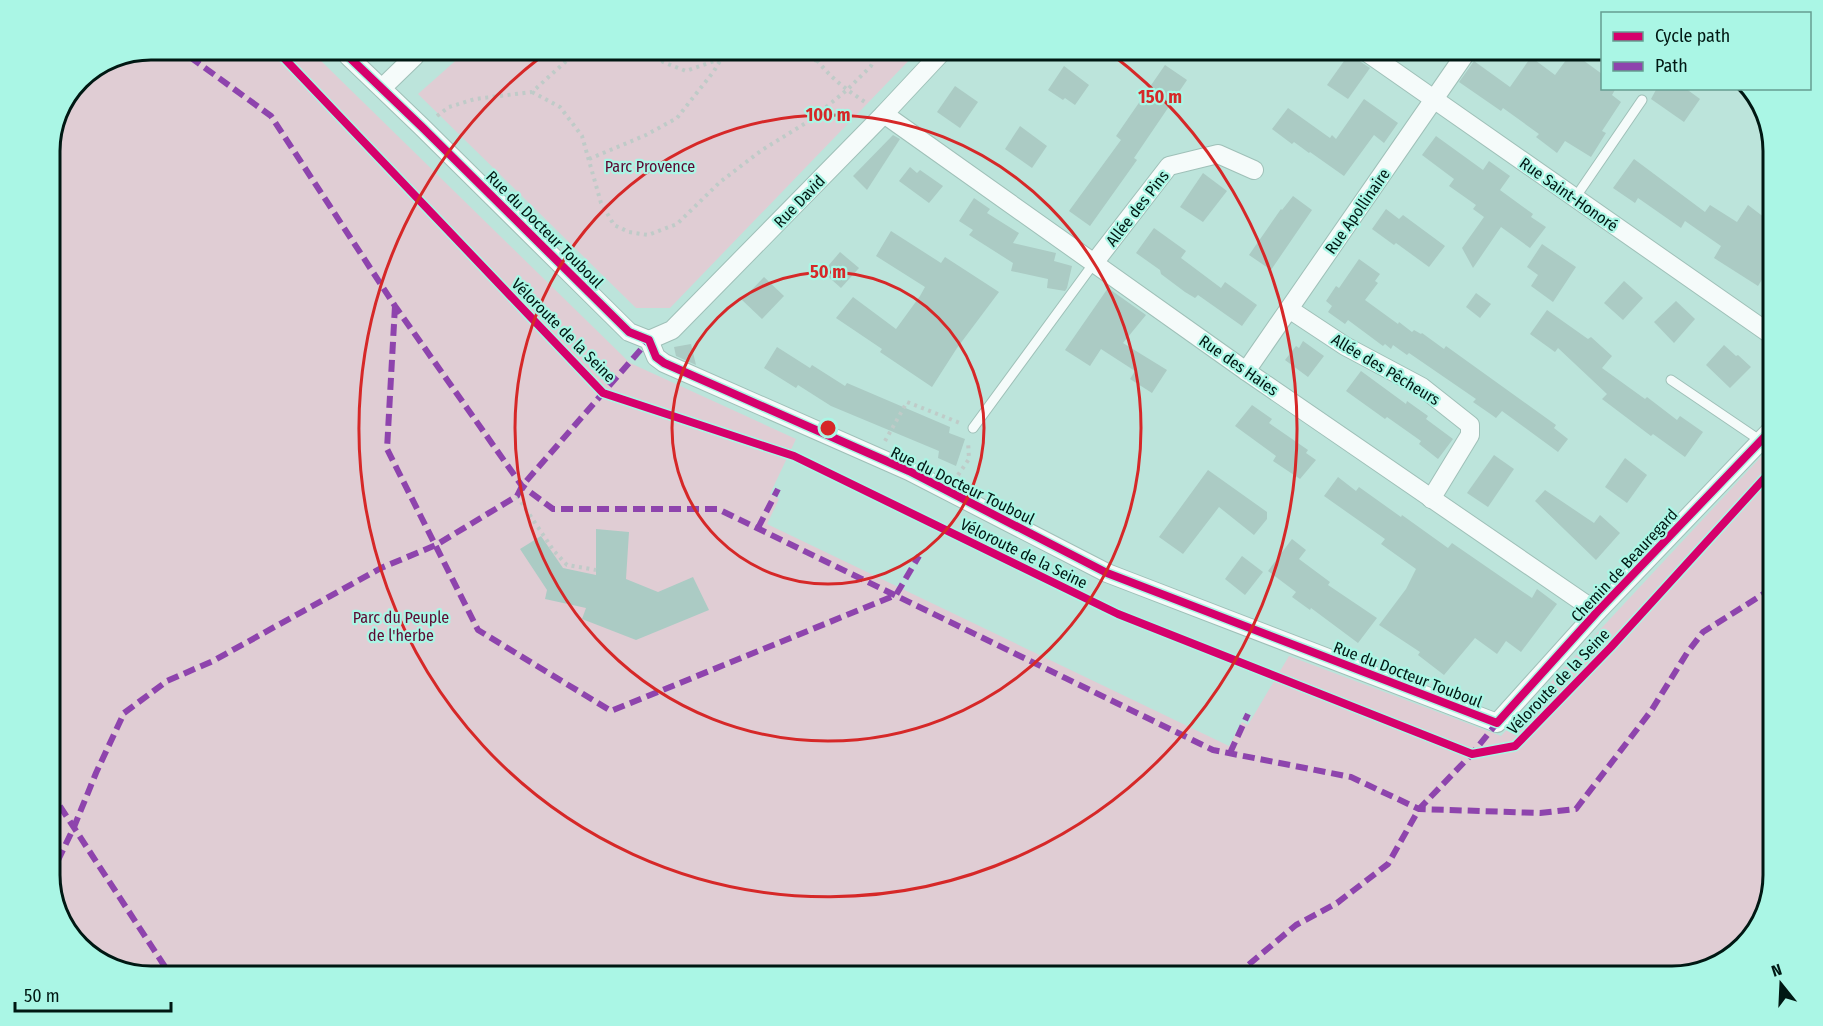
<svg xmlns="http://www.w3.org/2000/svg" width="1823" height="1026" font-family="'Fira Sans Condensed',sans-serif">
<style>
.green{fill:#e0cdd4}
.building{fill:#abcbc4}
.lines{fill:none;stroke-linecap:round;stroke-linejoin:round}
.lane-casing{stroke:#9fc0b8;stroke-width:11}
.street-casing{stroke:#9fc0b8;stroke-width:20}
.path{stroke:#bfcbc8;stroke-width:4;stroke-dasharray:3 4.5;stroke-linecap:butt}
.lane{stroke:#f5fbfa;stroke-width:9}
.street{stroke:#f5fbfa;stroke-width:18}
.quiet{stroke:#8e44ad;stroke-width:6;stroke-dasharray:12 6;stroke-linecap:butt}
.cycleway-casing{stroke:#aaf6e5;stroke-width:11}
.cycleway{stroke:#d6006c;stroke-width:8}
.ring{fill:none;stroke:#d62828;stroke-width:3}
.labels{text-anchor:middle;stroke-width:4.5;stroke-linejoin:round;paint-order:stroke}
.park-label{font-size:16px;fill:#5c0931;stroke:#aaf6e5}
.street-label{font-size:16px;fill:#001813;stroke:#aaf6e5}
.rim{fill:none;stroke:#001813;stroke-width:3}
.centre{fill:#d62828;stroke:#aaf6e5;stroke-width:3}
.ring-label{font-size:18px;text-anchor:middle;font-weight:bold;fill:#d62828;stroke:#aaf6e5;stroke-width:4.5;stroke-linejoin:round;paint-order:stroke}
</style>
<rect width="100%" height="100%" fill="#bce4db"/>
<g class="green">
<path d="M 916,53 L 670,308 L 636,308 L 418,94 L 462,55 Z"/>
<path d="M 316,56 L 630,363 L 796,439 L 770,494 L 779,499 L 767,524 L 1229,746 L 1242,722 L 1248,725 L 1289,656 L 1501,736 L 1773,444 L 1773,876 L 1760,926 L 1723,963 L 1673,976 L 151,976 L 100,963 L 63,926 L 50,882 L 50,144 L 79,79 L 112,57 Z"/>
</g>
<g class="building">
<path d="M 1572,52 L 1602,74 L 1602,88 L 1616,88 L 1612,95 L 1621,102 L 1602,131 L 1606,133 L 1591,157 L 1565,141 L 1557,153 L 1536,137 L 1539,134 L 1503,108 L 1501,111 L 1459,82 L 1474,61 L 1510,87 L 1531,57 L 1555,75 Z"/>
<path d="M 1349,54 L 1370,68 L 1348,99 L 1327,85 Z"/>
<path d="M 1165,65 L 1187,80 L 1134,158 L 1137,160 L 1090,226 L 1069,211 L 1121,140 L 1116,136 Z"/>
<path d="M 1064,66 L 1089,85 L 1075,105 L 1065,98 L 1063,100 L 1048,90 Z"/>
<path d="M 955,86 L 978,102 L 960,128 L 937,112 Z"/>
<path d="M 1657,88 L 1685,88 L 1700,99 L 1684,122 L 1651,99 Z"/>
<path d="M 1364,99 L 1398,123 L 1384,143 L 1374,135 L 1344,176 L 1310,152 L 1309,153 L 1294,142 L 1292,144 L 1272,129 L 1288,108 L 1330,138 L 1332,135 L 1336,139 Z"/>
<path d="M 1020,126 L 1047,146 L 1032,168 L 1005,149 Z"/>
<path d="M 893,135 L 900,139 L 867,190 L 853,176 Z"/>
<path d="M 1436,136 L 1483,170 L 1489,161 L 1510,176 L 1500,190 L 1533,214 L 1531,217 L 1546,227 L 1530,248 L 1501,227 L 1473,268 L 1462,248 L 1484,217 L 1473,209 L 1476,205 L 1449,186 L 1454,179 L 1422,155 Z"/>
<path d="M 1634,159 L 1705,212 L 1710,205 L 1737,222 L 1748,205 L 1773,224 L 1773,262 L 1758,286 L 1714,258 L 1721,246 L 1685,221 L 1681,228 L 1638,198 L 1635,203 L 1613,188 Z"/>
<path d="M 910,167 L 917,173 L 920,170 L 943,186 L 929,203 L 899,181 Z"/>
<path d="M 1203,173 L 1227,191 L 1203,222 L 1180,207 Z"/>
<path d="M 1293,196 L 1312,210 L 1271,270 L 1249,255 L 1281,209 L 1282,210 Z"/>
<path d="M 974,198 L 990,209 L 987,213 L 1019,233 L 1013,243 L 1056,253 L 1054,261 L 1072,266 L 1067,288 L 1065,291 L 1047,288 L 1048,279 L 1011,271 L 1013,263 L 969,235 L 973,230 L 959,221 Z"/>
<path d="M 1386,209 L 1399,219 L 1403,215 L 1445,246 L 1429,267 L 1396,243 L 1394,245 L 1372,229 Z"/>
<path d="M 1154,228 L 1186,251 L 1181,258 L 1221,288 L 1225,282 L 1257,305 L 1242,326 L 1198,295 L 1195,298 L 1185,292 L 1161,274 L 1160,270 L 1136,253 Z"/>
<path d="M 891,231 L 941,263 L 945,257 L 999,292 L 957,348 L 932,387 L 880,352 L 882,349 L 836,318 L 853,297 L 896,329 L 920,296 L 925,287 L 876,256 Z"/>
<path d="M 1542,244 L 1576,267 L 1553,302 L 1531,286 L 1538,275 L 1527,267 Z"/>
<path d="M 840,252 L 859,268 L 841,288 L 823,272 Z"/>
<path d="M 1359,259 L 1380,274 L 1375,281 L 1378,283 L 1365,300 L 1398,324 L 1399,322 L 1412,332 L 1414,330 L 1421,334 L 1422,333 L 1444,349 L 1446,346 L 1556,425 L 1554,428 L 1568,439 L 1558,452 L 1502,411 L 1496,418 L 1489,413 L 1473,402 L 1476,399 L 1409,353 L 1407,355 L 1393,345 L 1391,349 L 1385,344 L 1383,346 L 1348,320 L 1345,324 L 1328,312 L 1332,306 L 1326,301 L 1336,286 L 1339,288 Z"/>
<path d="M 764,277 L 784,296 L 762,319 L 742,300 Z"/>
<path d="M 1624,281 L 1643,298 L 1623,320 L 1604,303 Z"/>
<path d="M 1108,288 L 1146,315 L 1123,343 L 1167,370 L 1152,393 L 1130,379 L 1135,371 L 1101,349 L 1090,366 L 1065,350 Z"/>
<path d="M 1476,293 L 1491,304 L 1480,318 L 1466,307 Z"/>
<path d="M 1676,301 L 1695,319 L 1674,343 L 1654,322 Z"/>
<path d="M 1547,310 L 1588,339 L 1591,337 L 1612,356 L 1602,368 L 1645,399 L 1647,397 L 1677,420 L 1680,416 L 1703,432 L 1685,457 L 1653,434 L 1651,436 L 1602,399 L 1607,394 L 1558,348 L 1555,352 L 1530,334 Z"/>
<path d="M 1303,341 L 1324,356 L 1308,377 L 1285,360 L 1296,346 L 1299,348 Z"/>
<path d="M 691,344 L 696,365 L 676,356 L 674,347 Z"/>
<path d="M 1724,345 L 1736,356 L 1738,355 L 1751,367 L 1730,388 L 1706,365 Z"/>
<path d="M 777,347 L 810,368 L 812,365 L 845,386 L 847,383 L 950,427 L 949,433 L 965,439 L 956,466 L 938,458 L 939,451 L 831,406 L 798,385 L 796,388 L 764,368 Z"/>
<path d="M 1361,371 L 1406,404 L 1407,401 L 1428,416 L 1426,419 L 1453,439 L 1438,459 L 1419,444 L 1421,441 L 1387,417 L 1385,419 L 1346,391 Z"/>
<path d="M 1252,405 L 1272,419 L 1269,423 L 1308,450 L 1306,453 L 1316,460 L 1300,479 L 1273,461 L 1276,456 L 1235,426 Z"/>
<path d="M 1494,455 L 1514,469 L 1488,507 L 1467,493 Z"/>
<path d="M 1625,458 L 1647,475 L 1627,503 L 1605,487 Z"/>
<path d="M 1208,470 L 1267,512 L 1267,519 L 1254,535 L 1219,507 L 1183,554 L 1159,537 Z"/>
<path d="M 1338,477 L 1356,491 L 1359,487 L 1401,517 L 1402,515 L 1448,548 L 1452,543 L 1532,598 L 1537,589 L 1557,604 L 1521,652 L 1506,641 L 1497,654 L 1475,638 L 1444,675 L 1418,655 L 1420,652 L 1379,625 L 1406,589 L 1416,569 L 1381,544 L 1385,539 L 1324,496 Z"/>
<path d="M 1545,490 L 1594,523 L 1600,515 L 1620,533 L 1596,560 L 1535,501 Z"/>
<path d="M 596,529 L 629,532 L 626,579 L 658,592 L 693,577 L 709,610 L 636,640 L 582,619 L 586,608 L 545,599 L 547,590 L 520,549 L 541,536 L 563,568 L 596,575 Z"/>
<path d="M 1292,539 L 1306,550 L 1299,559 L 1330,582 L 1328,585 L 1377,618 L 1358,643 L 1311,608 L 1310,610 L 1292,597 L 1296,592 L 1268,571 Z"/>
<path d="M 1242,556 L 1263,572 L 1245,595 L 1225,579 Z"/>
</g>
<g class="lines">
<g class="lane-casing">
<g id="lane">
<path d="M 1575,198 L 1642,100"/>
<path d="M 1671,380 L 1761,441"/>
<path d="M 973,428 L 1094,263"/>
</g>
</g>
<g class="street-casing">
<g id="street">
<path d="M 1365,51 L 1773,336"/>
<path d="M 348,56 L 422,127 L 629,332 L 649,340 L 656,357 L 664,363 L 909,471 L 1107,573 L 1497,723 L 1597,612 L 1773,428"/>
<path d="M 382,88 L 415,56"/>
<path d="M 884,114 L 1246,371 L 1597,612"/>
<path d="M 1094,263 L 1169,166 L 1218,154 L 1254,170"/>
<path d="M 1289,309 L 1345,346 L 1422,387 L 1470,425 L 1470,435 L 1431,499"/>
<path d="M 649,340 L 672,330 L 884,114 L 941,53"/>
<path d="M 1246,371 L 1468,50"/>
</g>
</g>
<g class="path">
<path d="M 658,54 L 663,62 L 686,71 L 720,59 L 796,56 L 818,61"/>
<path d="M 813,54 C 826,75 848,91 868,104"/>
<path d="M 532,92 L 560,107 L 582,136 L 601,203 L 614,225 L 629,232 L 648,235 L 677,224 L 720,182 L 762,150 L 809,121 L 847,90 L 871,66 L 877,53"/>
<path d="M 437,116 L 449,107 L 475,99 L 532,92 L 573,55"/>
<path d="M 589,159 L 646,135 L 677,118 L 714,71 L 724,54"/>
<path d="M 885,441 L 907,402 L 960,423"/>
<path d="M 958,475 L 969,459 L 968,441"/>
<path d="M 517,496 L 554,551 L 567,565 L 596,570"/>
</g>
<use href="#lane" class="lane"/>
<use href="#street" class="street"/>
<g class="quiet">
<path d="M 190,57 L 271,116 L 395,306 L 522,486 L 553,509 L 718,509 L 1213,750 L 1351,777 L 1419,809 L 1540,813 L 1576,809 L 1651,711 L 1687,653 L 1703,632 L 1773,588"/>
<path d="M 395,306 L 387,449 L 478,630 L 611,711 L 896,595 L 919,556"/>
<path d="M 758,528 L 778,489"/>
<path d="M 1230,753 L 1248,714"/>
<path d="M 50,791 L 171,976"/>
<path d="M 50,877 L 74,827 L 96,773 L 124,713 L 167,681 L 213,661 L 381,568 L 436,545 L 517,496 L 522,486 L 649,340"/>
<path d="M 1235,976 L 1296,925 L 1337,903 L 1388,864 L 1419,809 L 1472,754 L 1497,723"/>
</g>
<g class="cycleway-casing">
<g id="cycleway">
<path d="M 282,56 L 603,393 L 794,456 L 1118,614 L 1472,754 L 1515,746 L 1611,647 L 1773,469"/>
<path d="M 348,56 L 422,127 L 629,332 L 649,340 L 656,357 L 664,363 L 909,471 L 1107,573 L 1497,723 L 1597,612 L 1773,428"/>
</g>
</g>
<use href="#cycleway" class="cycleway"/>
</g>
<g class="ring">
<circle cx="828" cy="428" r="156"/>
<circle cx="828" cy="428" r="313"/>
<path d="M1110 53A469 469 0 1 1 542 56"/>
</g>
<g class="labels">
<g class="park-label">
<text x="650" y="172">Parc Provence</text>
<text x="401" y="623">Parc du Peuple<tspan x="401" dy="18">de l'herbe</tspan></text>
</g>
<g class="street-label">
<text transform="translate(1569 194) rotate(35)" y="6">Rue Saint-Honoré</text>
<text transform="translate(799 201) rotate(-46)" y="6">Rue David</text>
<text transform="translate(1137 208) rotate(-52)" y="6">Allée des Pins</text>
<text transform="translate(1357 211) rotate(-55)" y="6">Rue Apollinaire</text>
<text transform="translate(545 229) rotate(45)" y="6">Rue du Docteur Touboul</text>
<text transform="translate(564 330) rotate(45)" y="6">Véloroute de la Seine</text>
<text transform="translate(1239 365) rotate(35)" y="6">Rue des Haies</text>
<text transform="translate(1386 369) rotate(31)" y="6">Allée des Pêcheurs</text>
<text transform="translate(963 485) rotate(26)" y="6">Rue du Docteur Touboul</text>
<text transform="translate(1024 553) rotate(26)" y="6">Véloroute de la Seine</text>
<text transform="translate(1624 565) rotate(-47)" y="6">Chemin de Beauregard</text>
<text transform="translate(1408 674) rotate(21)" y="6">Rue du Docteur Touboul</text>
<text transform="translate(1558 681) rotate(-46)" y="6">Véloroute de la Seine</text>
</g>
</g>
<path d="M0 0H1823V1026H0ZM151 60H1672A91 91 0 0 1 1763 151V875A91 91 0 0 1 1672 966H151A91 91 0 0 1 60 875V151A91 91 0 0 1 151 60Z" fill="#aaf6e5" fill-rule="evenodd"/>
<path class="rim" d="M151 60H1672A91 91 0 0 1 1763 151V875A91 91 0 0 1 1672 966H151A91 91 0 0 1 60 875V151A91 91 0 0 1 151 60Z"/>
<circle cx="828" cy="428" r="9" class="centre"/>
<g class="ring-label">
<text x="1160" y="103">150 m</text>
<text x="828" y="121">100 m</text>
<text x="828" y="278">50 m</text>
</g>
<rect x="1601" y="12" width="210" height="78" fill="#aaf6e5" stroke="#669d91" stroke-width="1.5"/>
<rect x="1613" y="32" width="30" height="9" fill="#d6006c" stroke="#669d91" stroke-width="1.5"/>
<text x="1655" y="42" font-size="18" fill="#001813">Cycle path</text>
<rect x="1613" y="62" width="30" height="9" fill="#8e44ad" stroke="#669d91" stroke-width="1.5"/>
<text x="1655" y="72" font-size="18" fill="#001813">Path</text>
<g transform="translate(1781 984) rotate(342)" stroke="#aaf6e5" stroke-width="4.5" paint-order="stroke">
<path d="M0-4.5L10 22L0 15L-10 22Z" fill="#001813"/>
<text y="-9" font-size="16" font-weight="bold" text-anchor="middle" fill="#001813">N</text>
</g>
<path d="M15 1002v9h156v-9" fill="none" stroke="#001813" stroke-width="3"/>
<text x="24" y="1002" font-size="18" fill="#001813" stroke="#aaf6e5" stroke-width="4.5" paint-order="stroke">50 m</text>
</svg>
